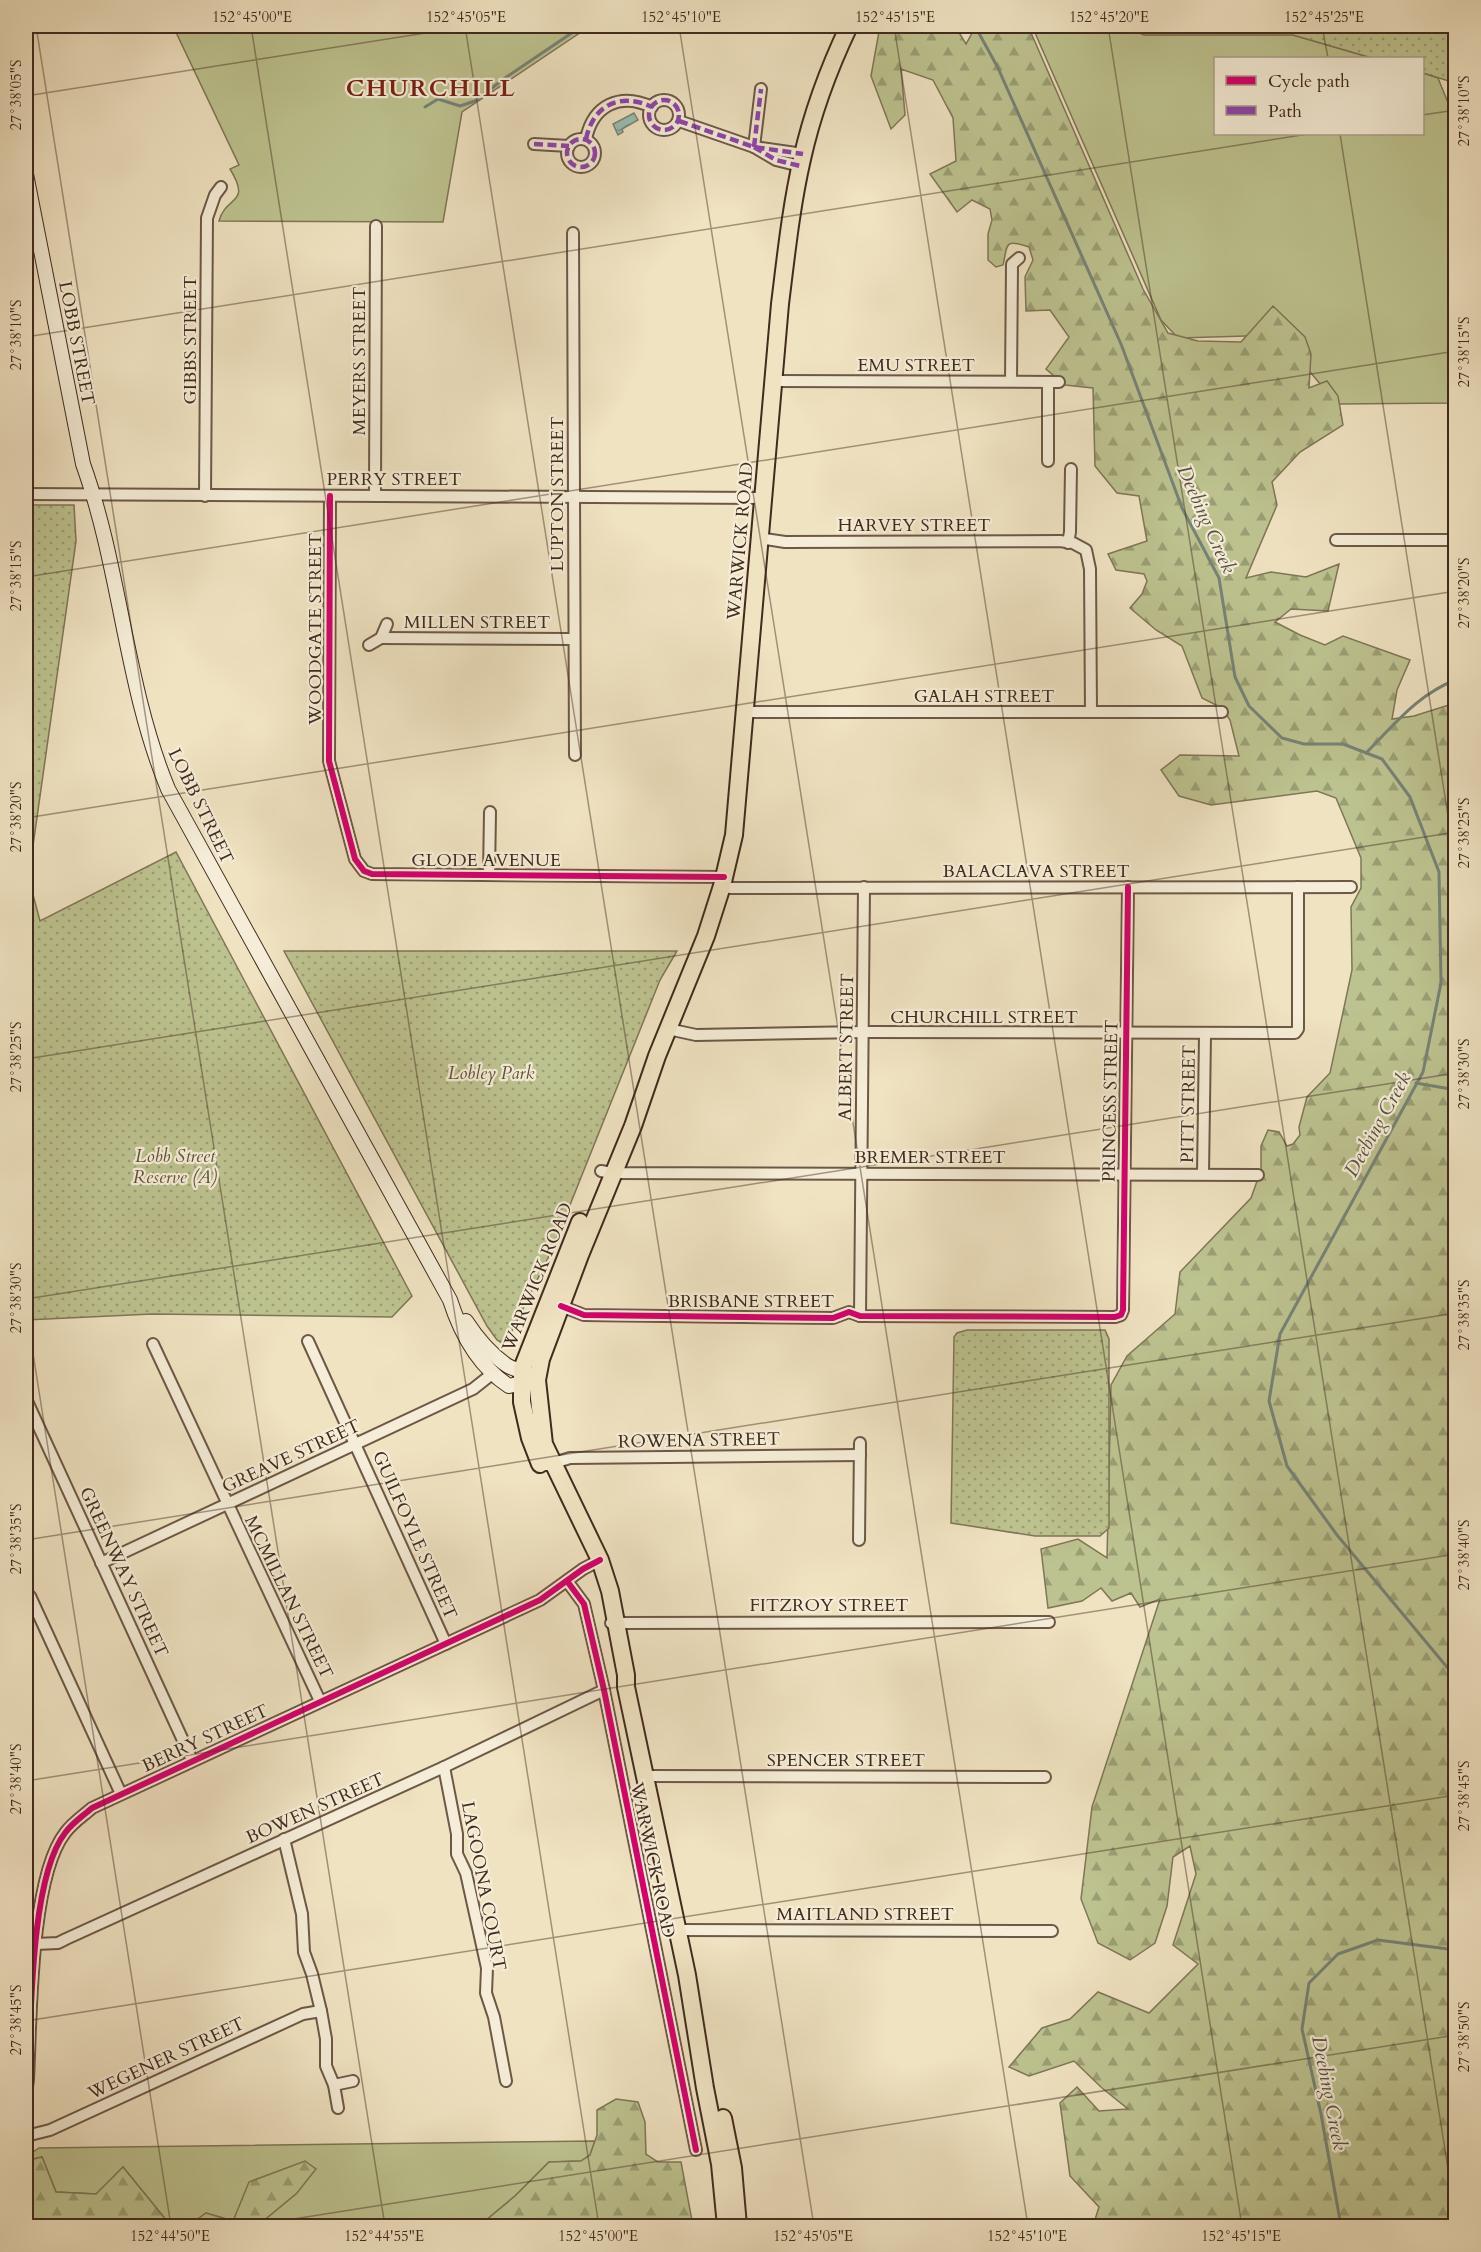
<svg xmlns="http://www.w3.org/2000/svg" width="1481" height="2252" font-family="Cardo,serif">
<style>
.grass{fill:#bdc390;stroke:#7f7657;stroke-width:1.5}
.forest{fill:url(#forest-firs);stroke:#7f7657;stroke-width:1.5}
.park{fill:url(#park-dots);stroke:#7f7657;stroke-width:1.5}
.water{fill:url(#water-waves);stroke:#768377;stroke-width:1.5}
.lines{fill:none;stroke-linecap:round;stroke-linejoin:round}
.stream{stroke:#768377;stroke-width:3}
.minor-casing{stroke:#6d5847;stroke-width:14}
.secondary-casing{stroke:#412a1e;stroke-width:16}
.primary-casing{stroke:#412a1e;stroke-width:20}
.minor{stroke:#f5edd7;stroke-width:10}
.secondary{stroke:#f5edd7;stroke-width:14}
.primary{stroke:#f0e3c2;stroke-width:16}
.quiet{stroke:#8e44ad;stroke-width:4.5;stroke-dasharray:9 4.5;stroke-linecap:butt}
.cycleway-casing{stroke:#f5edd7;stroke-width:10}
.cycleway{stroke:#d6006c;stroke-width:6}
.ticks{fill:none;stroke:#412a1e;stroke-width:1.5;stroke-opacity:0.45}
.labels{text-anchor:middle;stroke-width:4.5;stroke-linejoin:round;paint-order:stroke}
.street-label{font-size:18px;fill:#412a1e;stroke:#f5edd7}
.park-label{font-size:18px;font-style:italic;fill:#60503a;stroke:#f5edd7}
.water-label{font-size:20px;font-style:italic;fill:#574f43;stroke:#f5edd7}
.district-label{font-size:24px;font-weight:bold;letter-spacing:1.5px;fill:#7a1f14;stroke:#f5edd7}
.neatline{fill:none;stroke:#412a1e;stroke-width:2}
.ticks-label{font-size:15px;text-anchor:middle;fill:#412a1e}
</style>
<defs>
<pattern id="forest-firs" width="22" height="20" patternUnits="userSpaceOnUse" patternTransform="scale(1.5)"><rect width="22" height="20" fill="#bdc390"/><path d="M5 1l3.5 6h-7zM16 11l3.5 6h-7z" fill="#9b9f75"/></pattern>
<pattern id="park-dots" width="8" height="8" patternUnits="userSpaceOnUse" patternTransform="scale(1.5)"><rect width="8" height="8" fill="#bdc390"/><path d="M2 2h.1M6 6h.1" fill="none" stroke="#9b9f75" stroke-width="1.8" stroke-linecap="round"/></pattern>
<pattern id="water-waves" width="16" height="10" patternUnits="userSpaceOnUse" patternTransform="scale(1.5)"><rect width="16" height="10" fill="#9abeb3"/><path d="M0 5q4-4 8 0t8 0" fill="none" stroke="#7f9b91"/></pattern>
</defs>
<rect width="100%" height="100%" fill="#f0e3c2"/>
<filter id="stains"><feTurbulence type="fractalNoise" baseFrequency=".00333" numOctaves="4"/><feColorMatrix values="0 0 0 0 .2 0 0 0 0 .09 0 0 0 0 .02 0 0 0 .5 -.17"/></filter>
<radialGradient id="worn" r=".72"><stop offset=".6" stop-color="#630" stop-opacity="0"/><stop offset="1" stop-color="#630" stop-opacity=".3"/></radialGradient>
<g class="grass">
<path d="M 173,26 L 590,26 L 462,112 L 443,222 L 219,221 C 226,195 252,205 230,169 L 239,165 Z"/>
<path d="M 1032,26 L 1125,26 L 1144,35 L 1293,35 L 1372,58 L 1216,58 L 1216,134 L 1422,134 L 1423,73 L 1438,78 L 1455,120 L 1456,327 L 1452,334 L 1455,403 L 1337,404 L 1279,335 L 1178,338 L 1161,320 Z"/>
<path d="M 1448,561 L 1455,561 L 1455,625 Z"/>
<path d="M 595,2141 L 590,2155 L 581,2161 L 549,2162 L 515,2196 L 479,2226 L 257,2226 L 297,2193 L 233,2221 L 206,2213 L 188,2226 L 171,2226 L 123,2167 L 97,2194 L 56,2192 L 42,2157 L 26,2161 L 26,2157 L 39,2148 Z"/>
</g>
<g class="forest">
<path d="M 880,26 L 955,26 L 966,44 L 976,26 L 1028,26 L 1143,289 L 1168,333 L 1198,341 L 1241,342 L 1273,306 L 1305,337 L 1311,354 L 1309,388 L 1327,381 L 1338,396 L 1343,425 L 1300,452 L 1272,482 L 1277,505 L 1246,578 L 1271,572 L 1306,577 L 1339,564 L 1328,611 L 1291,609 L 1275,622 L 1300,635 L 1325,645 L 1343,636 L 1410,660 L 1397,690 L 1392,719 L 1414,716 L 1455,703 L 1456,2204 L 1449,2226 L 1093,2226 L 1099,2207 L 1070,2176 L 1060,2103 L 1077,2087 L 1099,2111 L 1128,2109 L 1102,2088 L 1074,2061 L 1029,2076 L 1009,2067 L 1042,2028 L 1070,2019 L 1098,1992 L 1149,2013 L 1198,1964 L 1173,1945 L 1196,1874 L 1190,1846 L 1173,1857 L 1167,1906 L 1155,1943 L 1130,1960 L 1098,1943 L 1081,1899 L 1092,1807 L 1160,1599 L 1140,1607 L 1131,1593 L 1112,1601 L 1101,1588 L 1082,1601 L 1048,1608 L 1041,1549 L 1078,1539 L 1107,1558 L 1111,1385 L 1127,1356 L 1175,1314 L 1180,1272 L 1251,1198 L 1261,1170 L 1261,1146 L 1268,1130 L 1279,1132 L 1287,1146 L 1293,1144 L 1300,1135 L 1299,1127 L 1307,1097 L 1330,1073 L 1352,970 L 1351,907 L 1361,888 L 1361,858 L 1336,798 L 1317,791 L 1211,805 L 1179,796 L 1161,770 L 1180,755 L 1239,756 L 1230,720 L 1222,708 L 1202,698 L 1182,646 L 1156,630 L 1130,608 L 1142,594 L 1147,581 L 1144,574 L 1116,570 L 1108,554 L 1147,541 L 1139,496 L 1117,493 L 1095,466 L 1093,388 L 1065,385 L 1046,369 L 1069,337 L 1050,310 L 1026,311 L 1025,277 L 1033,260 L 1029,247 C 1003,238 1008,245 1003,265 L 996,267 L 988,260 L 988,234 L 992,220 L 990,209 L 972,200 L 957,212 L 930,174 L 956,161 L 953,118 L 933,80 L 901,69 L 905,115 L 891,129 L 871,76 Z"/>
<path d="M 616,2099 L 638,2102 L 645,2122 L 646,2154 L 658,2162 L 681,2162 L 693,2226 L 479,2226 L 515,2196 L 549,2162 L 581,2161 L 590,2155 L 597,2135 L 597,2110 Z"/>
<path d="M 42,2157 L 56,2192 L 96,2194 L 123,2167 L 171,2226 L 26,2226 L 26,2161 Z"/>
<path d="M 305,2161 L 316,2169 L 297,2193 L 257,2226 L 188,2226 L 206,2213 L 233,2221 L 249,2182 Z"/>
</g>
<g class="park">
<path d="M 1125,26 L 1455,26 L 1455,83 L 1423,73 L 1422,58 L 1372,58 L 1293,35 L 1144,35 Z"/>
<path d="M 26,505 L 74,505 L 76,541 L 31,860 L 32,891 L 40,921 L 176,852 L 412,1296 L 392,1317 L 152,1314 L 26,1320 Z"/>
<path d="M 284,951 L 677,951 L 660,980 L 552,1250 L 505,1345 L 497,1340 L 487,1326 Z"/>
<path d="M 967,1330 L 1105,1330 L 1109,1339 L 1109,1528 L 1100,1536 L 1035,1536 L 951,1523 L 954,1337 L 957,1333 Z"/>
</g>
<path class="water" d="M 634,113 L 638,120 L 622,129 L 623,132 L 618,135 L 613,124 Z"/>
<g class="lines">
<g class="stream">
<path d="M 975,26 L 998,68 L 1121,344 L 1182,508 L 1219,578 L 1235,677 L 1249,706 L 1282,738 L 1304,744 L 1343,744 L 1382,759 L 1410,797 L 1439,872 L 1441,983 L 1423,1072 L 1280,1334 L 1269,1401 L 1287,1466 L 1337,1535 L 1456,1678"/>
<path d="M 425,107 L 438,99 L 460,106 L 475,101 L 505,78 L 582,26"/>
<path d="M 1366,753 C 1393,726 1419,693 1456,680"/>
<path d="M 1416,1083 L 1456,1090"/>
<path d="M 1341,2226 L 1321,2114 L 1302,2029 L 1309,1983 L 1338,1954 L 1378,1940 L 1456,1950"/>
</g>
<g class="minor-casing">
<g id="minor">
<circle cx="664" cy="115" r="15"/>
<path d="M 679,121 L 754,147 L 803,154"/>
<circle cx="581" cy="153" r="14"/>
<path d="M 586,139 C 593,105 620,92 652,107"/>
<path d="M 534,144 L 569,146"/>
<path d="M 754,147 L 761,89"/>
<path d="M 754,147 L 776,160 L 800,166"/>
<path d="M 573,233 L 575,755"/>
<path d="M 773,381 L 1059,382"/>
<path d="M 1011,381 L 1012,264 L 1019,258"/>
<path d="M 1048,382 L 1048,461"/>
<path d="M 26,494 L 762,498"/>
<path d="M 205,496 L 207,218 L 215,195 L 221,187"/>
<path d="M 330,496 L 329,761 L 355,859 L 364,871 L 372,874 L 724,877"/>
<path d="M 375,496 L 376,226"/>
<path d="M 759,538 L 785,542 L 1060,541 L 1073,543 L 1086,550 L 1090,569 L 1091,712"/>
<path d="M 1336,540 L 1456,540"/>
<path d="M 1068,543 L 1070,532 L 1071,469"/>
<path d="M 381,638 L 573,639"/>
<path d="M 369,645 L 381,638 L 387,624"/>
<path d="M 746,712 L 1222,712"/>
<path d="M 489,875 L 490,812"/>
<path d="M 722,886 L 731,888 L 1351,887"/>
<path d="M 668,1029 L 696,1035 L 863,1032 L 1295,1033 L 1298,1029 L 1298,887"/>
<path d="M 601,1171 L 612,1173 L 1258,1175"/>
<path d="M 1203,1174 L 1205,1035"/>
<path d="M 561,1306 L 584,1315 L 833,1318 L 849,1312 L 860,1316 L 1115,1317 L 1121,1315 L 1123,1310 L 1128,887"/>
<path d="M 860,1316 L 864,887"/>
<path d="M 308,1341 L 446,1644"/>
<path d="M 153,1344 L 320,1701"/>
<path d="M 26,1399 L 192,1760"/>
<path d="M 547,1465 L 570,1458 L 860,1455"/>
<path d="M 859,1540 L 860,1443"/>
<path d="M 101,1563 L 473,1389 L 492,1374"/>
<path d="M 567,1581 L 584,1604 L 604,1690 L 696,2150"/>
<path d="M 30,1596 L 121,1794"/>
<path d="M 611,1623 L 1049,1622"/>
<path d="M 444,1767 L 457,1834 L 457,1854 L 466,1873 L 487,1968 L 486,1993 L 494,2017 L 506,2081"/>
<path d="M 646,1776 L 1045,1777"/>
<path d="M 284,1839 L 302,1914 L 304,1952 L 312,1974 L 321,2011 L 326,2039 L 326,2066 L 334,2085 L 338,2108"/>
<path d="M 678,1930 L 1052,1931"/>
<path d="M 36,1944 L 58,1943 L 66,1939 L 444,1767 L 604,1690"/>
<path d="M 334,2085 L 353,2081"/>
<path d="M 26,2093 L 28,2080 C 31,2021 30,1878 65,1833 C 72,1823 83,1816 92,1808 L 540,1600 L 583,1569 L 600,1560"/>
<path d="M 26,2136 L 50,2130 L 303,2014 L 321,2011"/>
</g>
</g>
<g class="secondary-casing">
<g id="secondary">
<path d="M 26,174 L 83,464 C 121,570 125,685 168,789 L 450,1300 C 461,1334 478,1366 509,1386 L 531,1381"/>
<path d="M 466,1321 C 477,1338 490,1354 508,1366 C 515,1370 522,1370 529,1374"/>
</g>
</g>
<g class="primary-casing">
<g id="primary">
<path d="M 540,1464 L 530,1438 L 522,1402 L 522,1369 L 580,1222"/>
<path d="M 723,2118 L 733,2168 L 738,2226"/>
<path d="M 726,2226 L 720,2164 L 705,2088 L 687,1975 L 626,1687 L 626,1675 L 610,1591 L 600,1560 L 544,1444 L 537,1380 L 541,1359 L 580,1255 L 633,1126 L 657,1056 L 706,936 L 722,886 L 734,835 L 780,304 C 786,256 791,207 802,159 C 812,114 829,68 849,26"/>
</g>
</g>
<use href="#minor" class="minor"/>
<use href="#secondary" class="secondary"/>
<use href="#primary" class="primary"/>
<g class="quiet">
<circle cx="664" cy="115" r="15"/>
<path d="M 679,121 L 754,147 L 803,154"/>
<circle cx="581" cy="153" r="14"/>
<path d="M 586,139 C 593,105 620,92 652,107"/>
<path d="M 534,144 L 569,146"/>
<path d="M 754,147 L 761,89"/>
<path d="M 754,147 L 776,160 L 800,166"/>
</g>
<g class="cycleway-casing">
<g id="cycleway">
<path d="M 330,496 L 329,761 L 355,859 L 364,871 L 372,874 L 724,877"/>
<path d="M 561,1306 L 584,1315 L 833,1318 L 849,1312 L 860,1316 L 1115,1317 L 1121,1315 L 1123,1310 L 1128,887"/>
<path d="M 567,1581 L 584,1604 L 604,1690 L 696,2150"/>
<path d="M 26,2093 L 28,2080 C 31,2021 30,1878 65,1833 C 72,1823 83,1816 92,1808 L 540,1600 L 583,1569 L 600,1560"/>
</g>
</g>
<use href="#cycleway" class="cycleway"/>
</g>
<path class="ticks" d="M 36,26 L 385,2226M 251,26 L 599,2226M 465,26 L 814,2226M 679,26 L 1028,2226M 894,26 L 1242,2226M 1108,26 L 1456,2219M 1322,26 L 1328,58M 26,96 L 470,26M 1422,115 L 1456,110M 1340,134 L 1456,866M 26,337 L 1308,134M 26,577 L 1456,351M 26,818 L 1456,591M 26,1059 L 1456,832M 26,1299 L 1456,1073M 26,1309 L 171,2226M 26,1540 L 1456,1313M 26,1781 L 1456,1554M 26,2021 L 1456,1795M 249,2226 L 1456,2035"/>
<g class="labels">
<g class="street-label">
<text transform="translate(190 340) rotate(-90)" y="6">GIBBS STREET</text>
<text transform="translate(77 343) rotate(79)" y="6">LOBB STREET</text>
<text transform="translate(359 361) rotate(-90)" y="6">MEYERS STREET</text>
<text x="916" y="371">EMU STREET</text>
<text x="394" y="485">PERRY STREET</text>
<text transform="translate(557 494) rotate(-90)" y="6">LUPTON STREET</text>
<text x="914" y="531">HARVEY STREET</text>
<text transform="translate(740 541) rotate(-85)" y="6">WARWICK ROAD</text>
<text x="477" y="628">MILLEN STREET</text>
<text transform="translate(315 629) rotate(-90)" y="6">WOODGATE STREET</text>
<text x="984" y="702">GALAH STREET</text>
<text transform="translate(201 806) rotate(64)" y="6">LOBB STREET</text>
<text x="486" y="866">GLODE AVENUE</text>
<text x="1036" y="877">BALACLAVA STREET</text>
<text x="984" y="1023">CHURCHILL STREET</text>
<text transform="translate(846 1047) rotate(-89)" y="6">ALBERT STREET</text>
<text transform="translate(1110 1101) rotate(-89)" y="6">PRINCESS STREET</text>
<text transform="translate(1188 1104) rotate(-89)" y="6">PITT STREET</text>
<text x="930" y="1163">BREMER STREET</text>
<text transform="translate(537 1277) rotate(-68)" y="6">WARWICK ROAD</text>
<text x="751" y="1307">BRISBANE STREET</text>
<text transform="translate(699 1440) rotate(-1)" y="6">ROWENA STREET</text>
<text transform="translate(291 1456) rotate(-25)" y="6">GREAVE STREET</text>
<text transform="translate(415 1535) rotate(66)" y="6">GUILFOYLE STREET</text>
<text transform="translate(124 1572) rotate(65)" y="6">GREENWAY STREET</text>
<text transform="translate(289 1597) rotate(64)" y="6">MCMILLAN STREET</text>
<text x="829" y="1611">FITZROY STREET</text>
<text transform="translate(205 1738) rotate(-25)" y="6">BERRY STREET</text>
<text x="846" y="1766">SPENCER STREET</text>
<text transform="translate(315 1808) rotate(-24)" y="6">BOWEN STREET</text>
<text transform="translate(653 1860) rotate(78)" y="6">WARWICK ROAD</text>
<text transform="translate(484 1886) rotate(79)" y="6">LAGOONA COURT</text>
<text x="865" y="1920">MAITLAND STREET</text>
<text transform="translate(166 2058) rotate(-25)" y="6">WEGENER STREET</text>
</g>
<g class="park-label">
<text x="491" y="1079">Lobley Park</text>
<text x="175" y="1162">Lobb Street<tspan x="175" dy="21">Reserve (A)</tspan></text>
</g>
<g class="water-label">
<text transform="translate(1207 519) rotate(66)" y="7">Deebing Creek</text>
<text transform="translate(1377 1124) rotate(-61)" y="7">Deebing Creek</text>
<text transform="translate(1330 2093) rotate(79)" y="7">Deebing Creek</text>
</g>
<g class="district-label">
<text x="431" y="96">CHURCHILL</text>
</g>
</g>
<rect width="1481" height="2252" fill="none" stroke="#f0e3c2" stroke-width="66"/>
<rect x="1214" y="57" width="210" height="78" fill="#f5edd7" stroke="#ad9f8d" stroke-width="1.5"/>
<rect x="1226" y="76" width="30" height="9" fill="#d6006c" stroke="#ad9f8d" stroke-width="1.5"/>
<text x="1268" y="87" font-size="18" fill="#412a1e">Cycle path</text>
<rect x="1226" y="106" width="30" height="9" fill="#8e44ad" stroke="#ad9f8d" stroke-width="1.5"/>
<text x="1268" y="117" font-size="18" fill="#412a1e">Path</text>
<rect x="33" y="33" width="1415" height="2186" class="neatline"/>
<g class="ticks-label">
<text x="252" y="22">152°45'00"E</text>
<text x="466" y="22">152°45'05"E</text>
<text x="681" y="22">152°45'10"E</text>
<text x="895" y="22">152°45'15"E</text>
<text x="1109" y="22">152°45'20"E</text>
<text x="1324" y="22">152°45'25"E</text>
<text transform="translate(16 95) rotate(-90)" y="5">27°38'05"S</text>
<text transform="translate(1464 111) rotate(-90)" y="5">27°38'10"S</text>
<text transform="translate(16 335) rotate(-90)" y="5">27°38'10"S</text>
<text transform="translate(1464 352) rotate(-90)" y="5">27°38'15"S</text>
<text transform="translate(16 576) rotate(-90)" y="5">27°38'15"S</text>
<text transform="translate(1464 593) rotate(-90)" y="5">27°38'20"S</text>
<text transform="translate(16 817) rotate(-90)" y="5">27°38'20"S</text>
<text transform="translate(1464 833) rotate(-90)" y="5">27°38'25"S</text>
<text transform="translate(16 1057) rotate(-90)" y="5">27°38'25"S</text>
<text transform="translate(1464 1074) rotate(-90)" y="5">27°38'30"S</text>
<text transform="translate(16 1298) rotate(-90)" y="5">27°38'30"S</text>
<text transform="translate(1464 1315) rotate(-90)" y="5">27°38'35"S</text>
<text transform="translate(16 1539) rotate(-90)" y="5">27°38'35"S</text>
<text transform="translate(1464 1555) rotate(-90)" y="5">27°38'40"S</text>
<text transform="translate(16 1779) rotate(-90)" y="5">27°38'40"S</text>
<text transform="translate(1464 1796) rotate(-90)" y="5">27°38'45"S</text>
<text transform="translate(16 2020) rotate(-90)" y="5">27°38'45"S</text>
<text transform="translate(1464 2037) rotate(-90)" y="5">27°38'50"S</text>
<text x="170" y="2241">152°44'50"E</text>
<text x="384" y="2241">152°44'55"E</text>
<text x="598" y="2241">152°45'00"E</text>
<text x="813" y="2241">152°45'05"E</text>
<text x="1027" y="2241">152°45'10"E</text>
<text x="1241" y="2241">152°45'15"E</text>
</g>
<rect width="100%" height="100%" filter="url(#stains)"/>
<rect width="100%" height="100%" fill="url(#worn)"/>
</svg>
